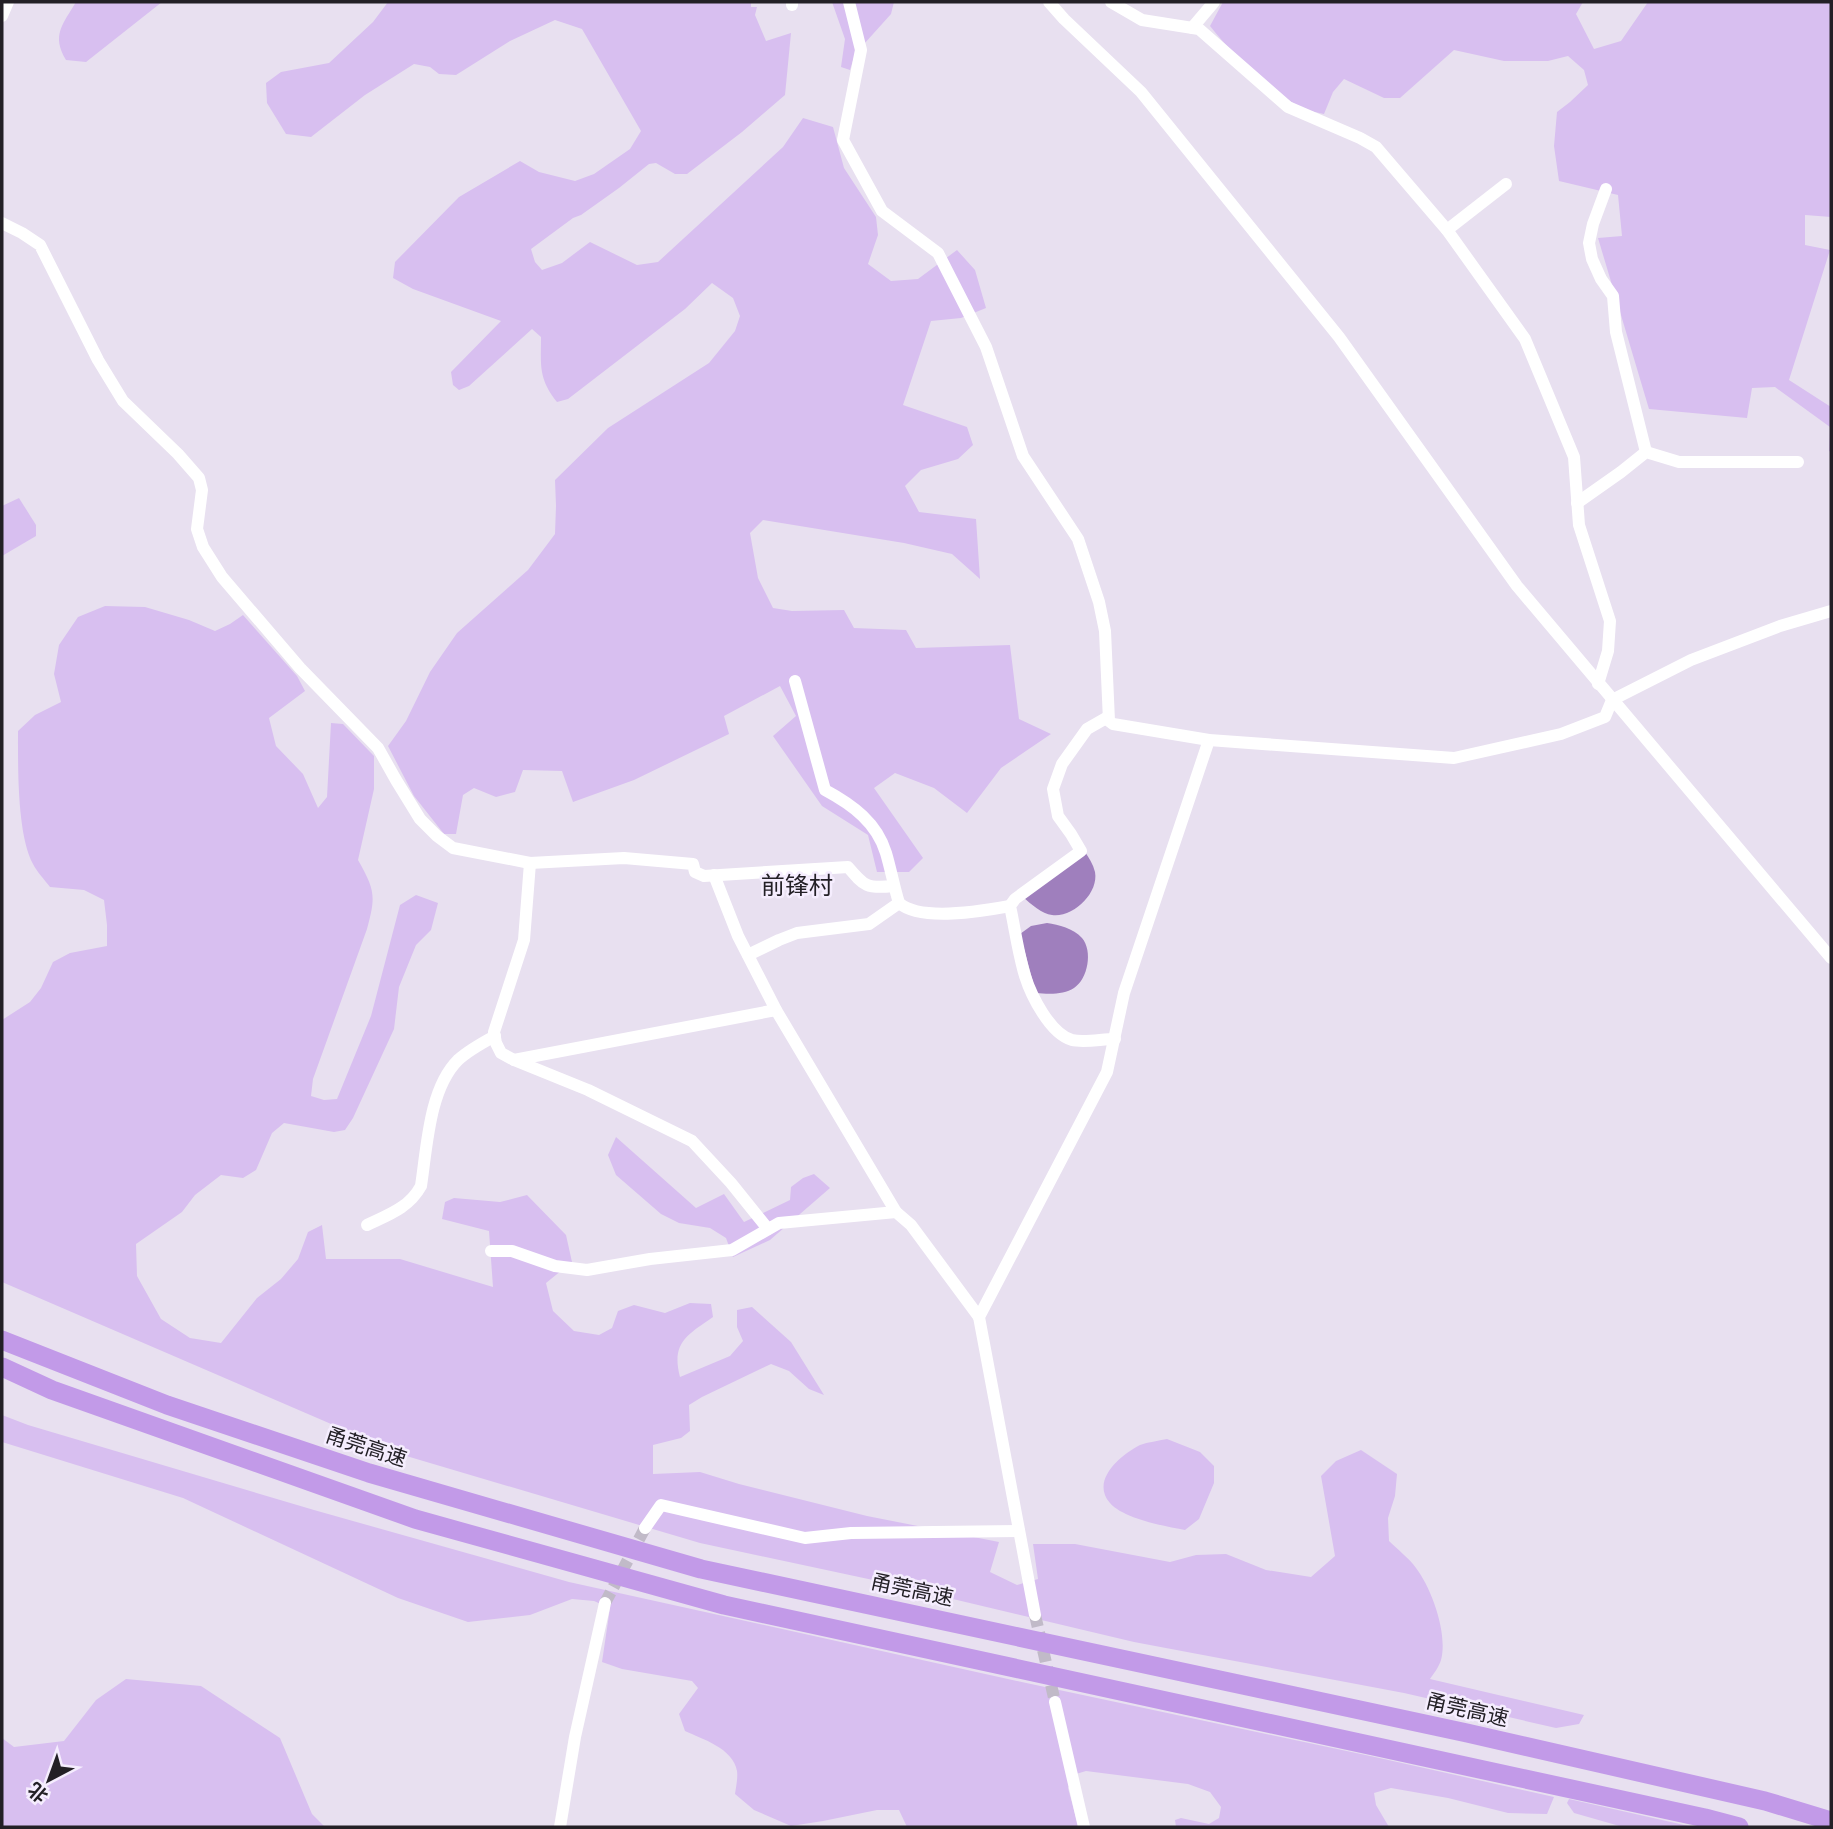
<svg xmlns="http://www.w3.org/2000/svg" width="1833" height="1829" font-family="'Archivo Narrow','Noto Sans SC',sans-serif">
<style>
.green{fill:#d8bff0}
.water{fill:#9f7fbd}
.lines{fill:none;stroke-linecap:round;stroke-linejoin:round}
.minor-tunnel{stroke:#c1bac8;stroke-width:12;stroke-dasharray:12 6;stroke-linecap:butt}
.minor{stroke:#fff;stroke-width:12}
.highway{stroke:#c29ae8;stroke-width:19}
.labels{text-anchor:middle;stroke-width:5;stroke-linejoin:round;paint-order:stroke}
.street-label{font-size:21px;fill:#232026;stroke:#f5edfe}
.quarter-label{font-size:24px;fill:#232026;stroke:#f5edfe}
</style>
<rect width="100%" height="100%" fill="#e8e0f0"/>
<g class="green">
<path d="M 76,2 L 162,2 L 86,62 L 66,60 C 51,35 63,24 76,2 Z"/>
<path d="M 388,2 L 751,2 L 751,7 L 757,7 L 755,15 L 766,41 L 791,33 L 785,95 L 742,132 L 687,174 L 675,174 L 656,163 L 649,164 L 619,188 L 581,215 L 573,218 L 531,249 L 535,262 L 542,270 L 562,263 L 590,242 L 637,265 L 658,262 L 783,147 L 803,118 L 833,127 L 844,168 L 876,217 L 878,235 L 868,264 L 891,281 L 918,279 L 957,250 L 975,270 L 986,308 L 961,318 L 931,321 L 903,405 L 967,427 L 973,445 L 958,459 L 921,470 L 905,486 L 919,512 L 976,519 L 980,579 L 952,554 L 904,543 L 763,520 L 750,533 L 758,578 L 773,608 L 792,611 L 844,610 L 854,628 L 906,630 L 916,648 L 1010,645 L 1019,719 L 1051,734 L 1001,768 L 967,813 L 934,788 L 895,773 L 874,788 L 923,858 L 909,872 L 877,872 L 868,835 L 822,806 L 773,736 L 796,716 L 780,686 L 724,716 L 729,734 L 634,780 L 573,802 L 562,771 L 523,770 L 515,792 L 496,797 L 474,788 L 463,795 L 456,834 L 444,834 L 414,796 L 388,746 L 406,721 L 430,672 L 457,633 L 528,570 L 555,534 L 556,506 L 555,480 L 608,428 L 709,363 L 735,331 L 740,316 L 733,298 L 712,283 L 685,309 L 568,399 L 557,402 C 538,378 541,365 541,337 L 532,329 L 469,386 L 459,390 L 453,385 L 451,372 L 501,321 L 413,289 L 393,278 L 395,262 L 459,197 L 520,161 L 539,172 L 575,181 L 594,174 L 630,149 L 641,131 L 582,29 L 555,20 L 510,41 L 456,75 L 439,74 L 430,67 L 414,64 L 365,95 L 311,137 L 286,134 L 267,103 L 266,83 L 281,72 L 329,63 L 373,22 Z"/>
<path d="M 832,2 L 894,2 L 891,14 L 855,54 L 850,70 L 841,67 L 845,39 Z"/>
<path d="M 1223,2 L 1583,2 L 1576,14 L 1594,49 L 1621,41 L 1648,2 L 1831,2 L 1831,217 L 1805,215 L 1805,245 L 1830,250 L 1789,380 L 1831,407 L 1831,452 L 1829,451 L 1830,427 L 1775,387 L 1752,388 L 1747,418 L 1649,409 L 1598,238 L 1622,236 L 1618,195 L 1559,181 L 1554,146 L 1557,112 L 1570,102 L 1588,85 L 1584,70 L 1568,56 L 1548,61 L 1504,61 L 1454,50 L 1400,98 L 1384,98 L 1344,79 L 1333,92 L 1324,114 C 1315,112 1305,110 1298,106 C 1267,88 1232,54 1210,26 Z"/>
<path d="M 19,498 L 36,525 L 36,536 L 2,556 L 2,506 Z"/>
<path d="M 105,606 L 145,607 L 189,620 L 215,631 L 230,624 L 243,615 L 297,676 L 305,691 L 269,718 L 276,746 L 303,774 L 318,808 L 327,797 L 331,723 L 343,724 L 374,756 L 374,789 L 358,860 C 375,890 376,896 367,929 L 313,1079 L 311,1096 L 324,1100 L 337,1099 L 371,1016 L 400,905 L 416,895 L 438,903 L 431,930 L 416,945 L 399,987 L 394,1029 L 353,1118 L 345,1130 L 334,1132 L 284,1123 L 272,1133 L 256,1170 L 243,1178 L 221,1175 L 195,1195 L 182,1212 L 136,1244 L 137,1276 L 161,1319 L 190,1338 L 221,1343 L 257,1298 L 281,1279 L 298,1259 L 308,1232 L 322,1225 L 326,1259 L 400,1259 L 493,1287 L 489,1231 L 442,1219 L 445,1202 L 454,1198 L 500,1202 L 527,1195 L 566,1235 L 572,1262 L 546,1283 L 553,1311 L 574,1331 L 599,1335 L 612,1328 L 618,1311 L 634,1305 L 665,1313 L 690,1303 L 711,1304 L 713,1317 C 687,1335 671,1343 680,1377 L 730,1356 L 743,1341 L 737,1327 L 737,1310 L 752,1307 L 791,1342 L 824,1395 L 809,1389 L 789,1371 L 771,1364 L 702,1397 L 689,1405 L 690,1431 L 681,1438 L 653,1445 L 653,1474 L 700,1472 L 739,1484 L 867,1516 L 999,1542 L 990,1572 L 1017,1585 L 1038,1579 L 1033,1544 L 1075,1544 L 1170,1562 L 1196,1555 L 1226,1554 L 1266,1570 L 1311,1577 L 1335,1556 L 1321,1476 L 1336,1461 L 1361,1450 L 1397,1474 L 1395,1496 L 1388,1518 L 1389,1541 C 1398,1550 1409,1558 1416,1568 C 1432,1589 1448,1634 1441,1660 C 1439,1667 1434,1673 1430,1679 L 1584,1715 L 1579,1724 L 1556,1728 L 1404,1693 L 1134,1642 L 873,1580 L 700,1543 L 403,1455 L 2,1282 L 2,1020 L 30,1002 L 41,988 L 53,962 L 70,953 L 107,946 L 107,925 L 104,900 L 84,890 L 50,887 C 44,879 37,872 33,864 C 17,834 18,767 18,731 L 35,715 L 61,702 L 54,674 L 59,645 L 78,617 Z"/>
<path d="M 616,1137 L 696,1208 L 724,1194 L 744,1222 L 790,1200 L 791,1187 L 803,1178 L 814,1174 L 830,1188 L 770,1240 L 733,1257 L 726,1238 L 710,1228 L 679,1223 L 661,1214 L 616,1175 L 608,1155 Z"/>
<path d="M 2,1415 L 28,1425 L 314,1510 L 569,1582 L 1031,1684 L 1375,1757 L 1554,1797 L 1547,1814 L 1508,1813 L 1448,1798 L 1391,1788 L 1374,1793 L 1376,1805 L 1389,1827 L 1176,1827 L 1175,1820 L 1181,1818 L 1209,1824 L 1219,1818 L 1221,1807 L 1210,1792 L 1188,1784 L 1086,1771 L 1076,1774 L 1068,1788 L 1078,1825 L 1077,1827 L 907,1827 L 899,1810 L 877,1810 L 823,1821 L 791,1826 L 754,1810 L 735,1794 C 736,1787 738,1778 737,1771 C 733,1748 702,1739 685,1731 L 679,1714 L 698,1688 L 692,1681 L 622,1669 L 602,1662 L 610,1608 L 594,1601 L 572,1599 L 530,1615 L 468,1622 L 398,1598 L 183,1498 L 2,1442 Z"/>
<path d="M 1167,1439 L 1200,1452 L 1214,1466 L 1214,1483 L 1199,1519 L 1185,1530 C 1164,1526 1124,1519 1110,1503 C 1090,1480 1121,1455 1140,1445 C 1148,1442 1158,1441 1167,1439 Z"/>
<path d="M 126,1679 L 201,1686 L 280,1738 L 312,1814 L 325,1827 L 2,1827 L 2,1738 L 14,1747 L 64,1741 L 96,1700 Z"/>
<path d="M 1569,1799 L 1693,1827 L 1623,1827 L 1574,1813 L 1567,1803 Z"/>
</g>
<g class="water">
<path d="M 1085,852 C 1089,858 1093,864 1095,872 C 1099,893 1073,918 1052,915 C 1042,914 1031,904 1023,897 Z"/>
<path d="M 1047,923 C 1059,925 1073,928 1082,938 C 1093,951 1088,979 1074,988 C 1064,995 1048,994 1036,993 L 1020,934 L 1031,926 Z"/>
</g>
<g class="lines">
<g class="minor-tunnel">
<path d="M 605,1603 L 645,1528"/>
<path d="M 1035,1615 L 1055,1702"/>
</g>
<g class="minor">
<path d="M 792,2 L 792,5"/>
<path d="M 849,2 L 861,50 L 843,140 L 882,211 L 938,253 L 986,347 L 1023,456 L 1078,539 L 1099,602 L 1105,631 L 1109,721 L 1113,724 L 1209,740 L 1454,758 L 1561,734 L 1605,717 L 1612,700 L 1691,660 L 1780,626 L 1831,611"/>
<path d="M 1049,2 L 1064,19 L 1141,92 L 1339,337 L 1517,586 L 1831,958"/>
<path d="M 1111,2 L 1142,20 L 1199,29 L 1288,107 L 1360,138 L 1376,147 L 1447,230 L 1525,339 L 1574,457 L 1579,525 L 1610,621 L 1608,651 L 1598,684"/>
<path d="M 2,16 L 8,2"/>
<path d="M 1192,28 L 1214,2"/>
<path d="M 1606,189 L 1593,224 L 1589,243 L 1592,259 L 1601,279 L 1613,296 L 1616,332 L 1646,452"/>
<path d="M 2,223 L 22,233 L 40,245 L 98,360 L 123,401 L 178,454 L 199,478 L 202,490 L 197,529 L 203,547 L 222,577 L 300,668 L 378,748 L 396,780 L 420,819 L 437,836 L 453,848 L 530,863 L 624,858 L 693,864 L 695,872 L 704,876 L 848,867 C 864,886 867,889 893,886"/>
<path d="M 1447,230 L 1506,184"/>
<path d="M 1577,503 L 1621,472 L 1646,452 L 1679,462 L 1798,462"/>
<path d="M 795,681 L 825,790 C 853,805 877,823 886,853 C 891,870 894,887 899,903 C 921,922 983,911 1010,906"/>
<path d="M 1108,717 L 1087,729 L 1062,764 L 1053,789 L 1058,816 L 1071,834 L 1081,851 L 1015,899 L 1010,906 C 1015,929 1018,953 1025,976 C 1031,995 1050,1034 1072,1040 C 1084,1043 1102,1039 1115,1039"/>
<path d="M 530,863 L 524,940 L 494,1032 L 496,1043 L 501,1053 L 514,1060 L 588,1090 L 692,1141 L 731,1183 L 768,1229"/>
<path d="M 714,875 L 738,936 L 776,1010 L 896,1212"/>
<path d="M 748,955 L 779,940 L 797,933 L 869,924 L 899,903"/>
<path d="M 514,1060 L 776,1010"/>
<path d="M 367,1225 C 388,1215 409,1208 421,1186 C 427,1147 429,1089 458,1060 C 469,1050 482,1043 495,1036"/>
<path d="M 491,1251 L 512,1251 L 555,1266 L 587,1270 L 650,1259 L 732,1250 L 779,1223 L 896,1212 L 911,1225 L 979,1317"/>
<path d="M 645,1528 L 661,1505 L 805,1538 L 851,1533 L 1019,1531"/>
<path d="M 1035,1615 L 979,1317 L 1107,1072 L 1124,993 L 1209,740"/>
<path d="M 1055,1702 L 1084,1827"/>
<path d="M 560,1827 L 575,1737 L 605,1603"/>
</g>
<g class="highway">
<path d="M 2,1340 L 167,1405 L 369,1473 L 701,1569 L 1467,1733 L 1765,1801 L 1831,1821"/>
<path d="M 2,1367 L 52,1390 L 415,1519 L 724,1605 L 1705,1818 L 1739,1827"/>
</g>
</g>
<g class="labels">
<g class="street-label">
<text transform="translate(366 1447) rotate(18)" y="7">甬莞高速</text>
<text transform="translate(912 1590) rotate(12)" y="7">甬莞高速</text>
<text transform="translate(1467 1710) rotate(13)" y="7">甬莞高速</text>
</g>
<g class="quarter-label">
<text x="797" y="894">前锋村</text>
</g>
</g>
<rect width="1833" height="1829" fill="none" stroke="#232026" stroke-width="7"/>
<g transform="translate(49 1780) rotate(221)" stroke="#f5edfe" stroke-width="5" paint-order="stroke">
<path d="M0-5L12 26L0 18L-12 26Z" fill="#232026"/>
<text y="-10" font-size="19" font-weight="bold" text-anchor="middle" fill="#232026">北</text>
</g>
</svg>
